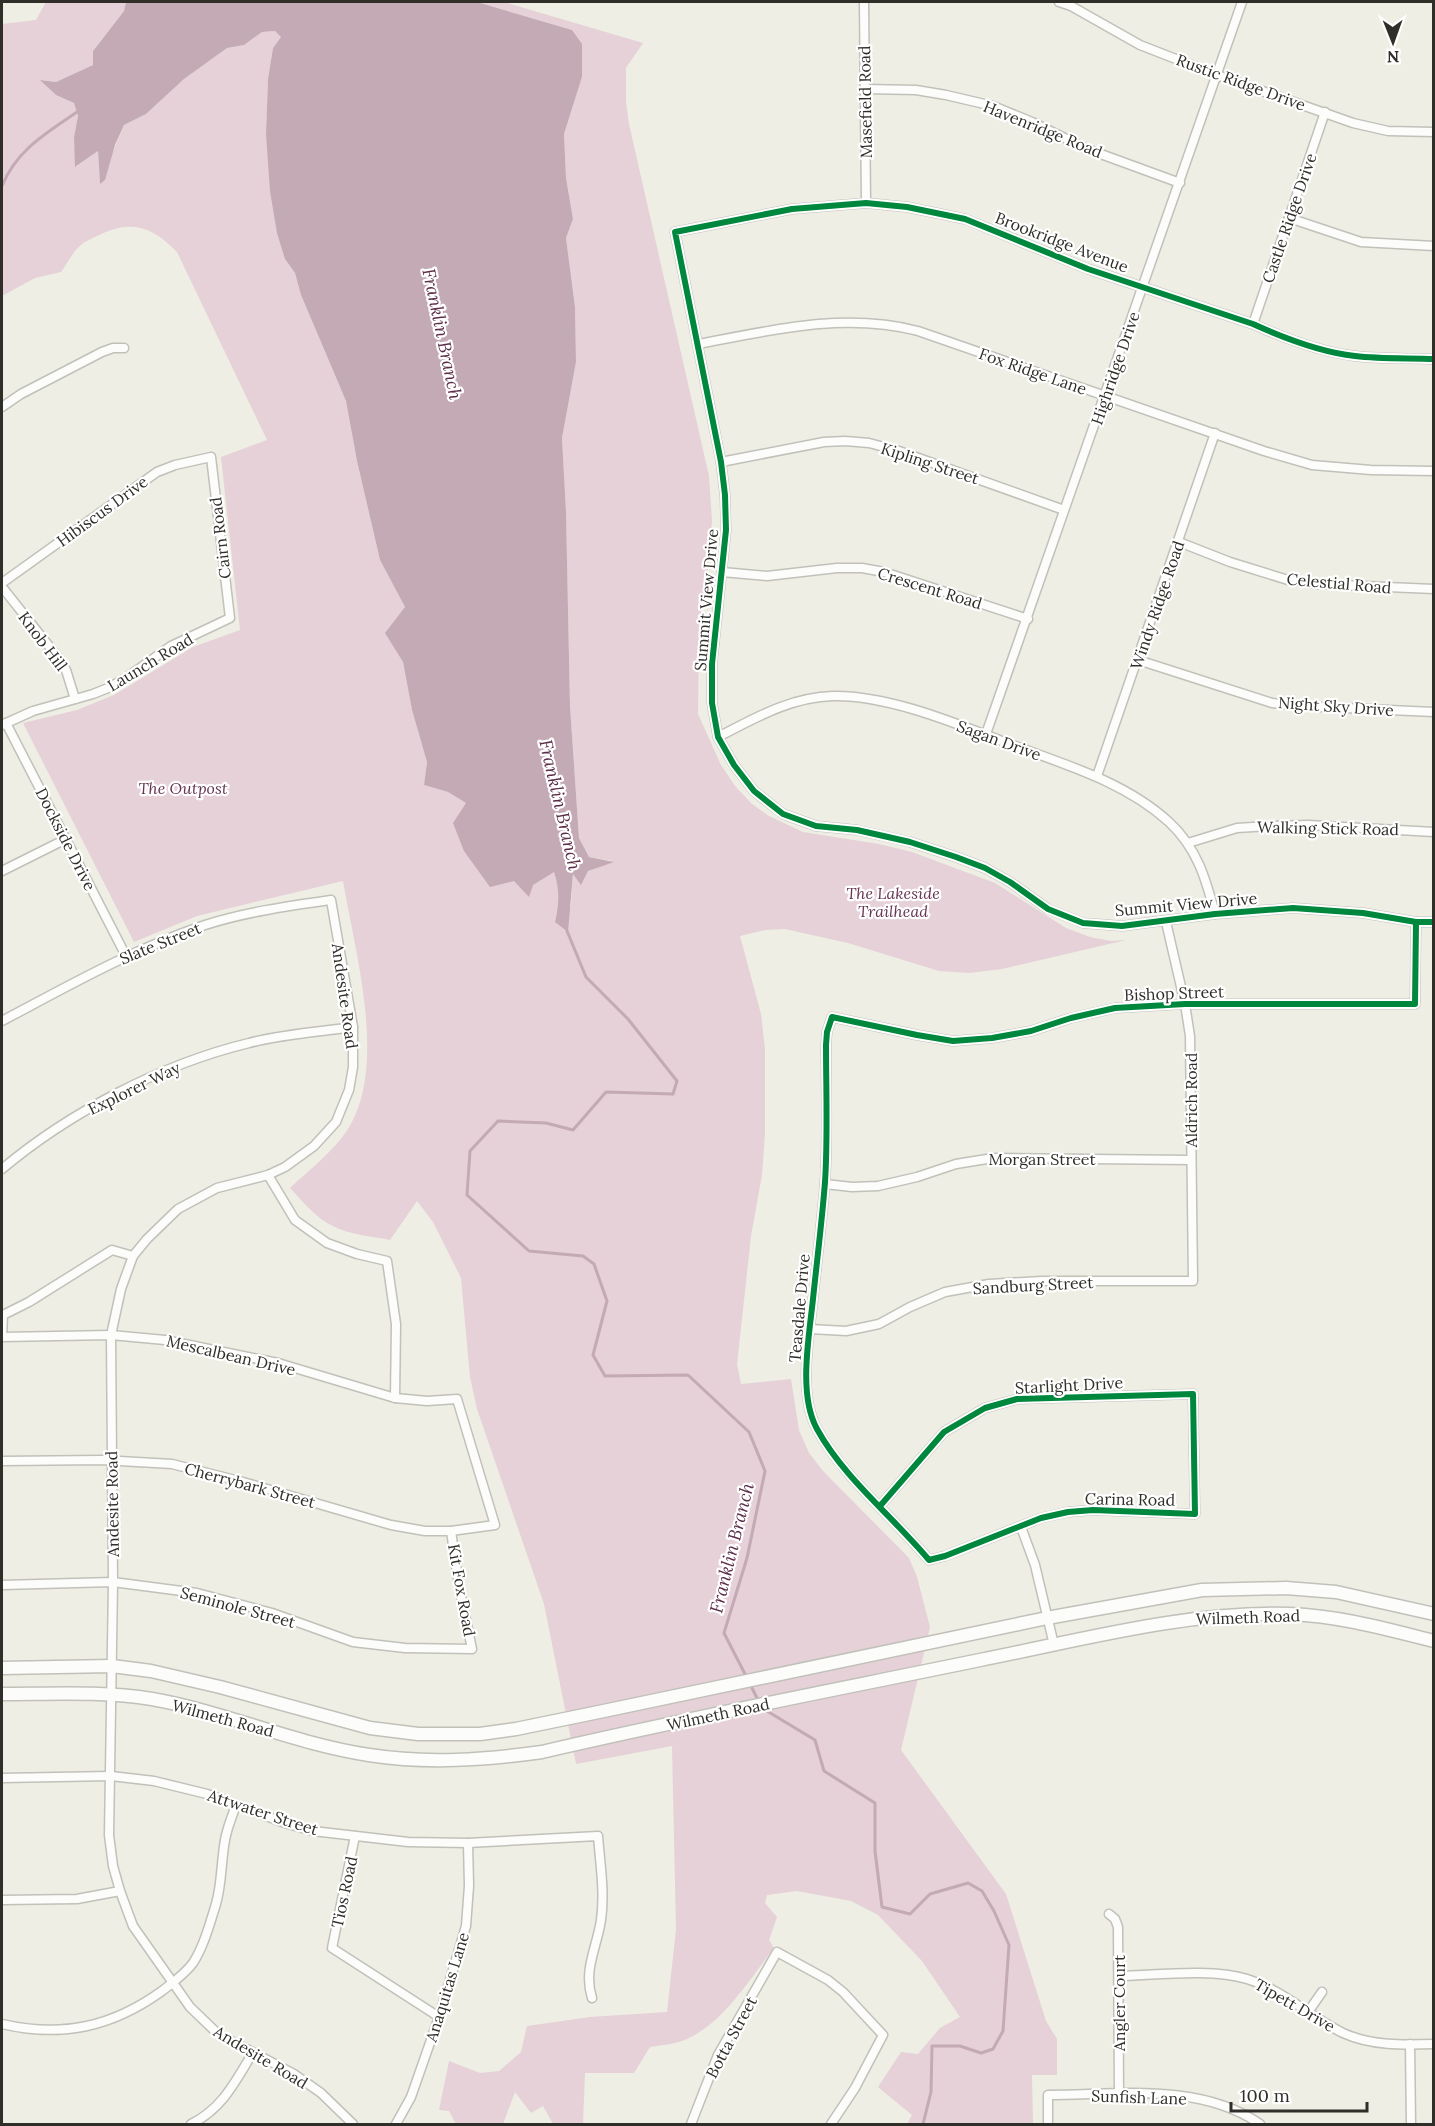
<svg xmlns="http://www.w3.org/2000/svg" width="1435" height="2126" font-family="Lora,serif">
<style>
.green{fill:#e5d1d7}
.water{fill:#c3aab4}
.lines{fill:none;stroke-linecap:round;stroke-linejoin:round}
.stream{stroke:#c3aab4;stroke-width:3}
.street-casing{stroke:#c1c1ba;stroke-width:11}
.secondary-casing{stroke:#c1c1ba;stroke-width:15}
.street{stroke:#fcfcfb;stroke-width:8}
.secondary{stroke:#fcfcfb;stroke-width:12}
.cycleway-casing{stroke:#fff;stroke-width:10}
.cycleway{stroke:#00873e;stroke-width:6}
.labels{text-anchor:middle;stroke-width:4.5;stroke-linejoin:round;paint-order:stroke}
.street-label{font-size:16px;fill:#2f2e28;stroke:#fff}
.park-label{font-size:16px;font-style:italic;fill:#653451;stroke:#fff}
.water-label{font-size:18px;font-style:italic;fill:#5c2c48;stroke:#fff}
</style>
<rect width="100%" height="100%" fill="#eeeee4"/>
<path class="green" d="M 46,2 L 126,2 L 124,11 L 93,51 L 93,65 L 56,82 L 41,80 L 56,95 L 74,103 L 78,116 L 74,137 L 76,167 L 98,151 L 100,183 L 124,125 L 146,114 L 184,79 L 227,48 L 244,45 L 262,32 L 275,31 L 281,37 L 273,48 L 268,79 L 266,134 L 285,259 L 295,273 L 301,295 L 346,401 L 357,461 L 380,560 L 405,607 L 386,633 L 403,662 L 412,710 L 427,762 L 424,785 L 448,792 L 466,803 L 514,880 L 533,885 L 554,871 C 560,889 559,904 555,922 L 571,906 L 573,873 L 581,884 L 588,871 L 613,861 L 589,857 L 579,838 L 570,706 L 566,512 L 562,438 L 576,362 L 575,307 L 566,238 L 573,219 L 566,178 L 564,134 L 582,77 L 572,30 L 477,2 L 504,2 L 643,43 L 626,68 L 626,102 L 629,124 L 709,476 L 712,521 L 707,581 L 699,624 L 698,714 L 721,765 L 735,786 L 752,804 L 769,816 L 803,832 L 879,844 L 912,852 L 995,883 L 1066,928 L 1090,937 L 1111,941 L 1126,940 L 1002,969 L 969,973 L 939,971 L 848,943 L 785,929 L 765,930 L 740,936 L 761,1014 L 765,1050 L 765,1133 L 762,1175 L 751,1236 L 737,1364 L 741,1384 L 791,1379 L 799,1430 L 809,1453 L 823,1471 L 909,1558 L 917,1577 L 930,1627 L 901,1750 L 1006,1894 L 1046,2021 L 1057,2039 L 1057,2075 L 1032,2075 L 1033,2124 L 907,2124 L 912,2115 L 878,2087 L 901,2052 L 918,2054 L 940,2028 L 960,2017 L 922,1961 L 878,1915 L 851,1901 L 797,1891 L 767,1895 L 765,1903 L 777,1917 L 769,1940 L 774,1948 C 749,1980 724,2022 687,2039 C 676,2044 662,2045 650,2047 L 634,2073 L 585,2073 L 583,2124 L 553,2124 L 543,2106 L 531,2113 L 515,2092 L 503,2124 L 456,2124 L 449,2111 L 439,2110 L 449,2061 L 480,2073 L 499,2071 L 521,2052 L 527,2026 L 590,2017 L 667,2012 L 676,1929 L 672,1746 L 576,1764 L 544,1604 L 477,1409 L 470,1377 L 461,1278 L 433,1222 L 417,1201 L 390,1240 C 371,1236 350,1235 333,1226 C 316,1218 303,1202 290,1188 C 309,1170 333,1152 348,1129 C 388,1066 355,951 343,881 L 197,916 L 134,942 L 23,723 L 77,710 L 114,695 L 193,647 L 240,630 L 221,457 L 267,440 L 177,252 C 152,226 131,219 97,236 C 92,239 85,241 81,245 C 73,251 67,264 61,272 L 35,278 L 2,296 L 2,24 L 36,20 Z"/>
<path class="water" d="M 126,2 L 477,2 L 572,30 L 582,44 L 582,77 L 564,134 L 566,178 L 573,219 L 566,238 L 575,307 L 576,362 L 562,438 L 566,512 L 570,706 L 579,838 L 589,857 L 614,862 L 588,871 L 581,885 L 573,874 L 568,932 L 555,922 C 559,904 560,890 554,872 L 533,885 L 529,897 L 514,881 L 490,887 L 464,851 L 453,823 L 466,803 L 448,792 L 424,785 L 427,762 L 412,710 L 403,662 L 385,633 L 405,607 L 380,560 L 357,461 L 346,401 L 301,295 L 295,273 L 285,259 L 277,233 L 270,191 L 266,134 L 268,79 L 273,48 L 281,37 L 275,31 L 262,32 L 244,45 L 227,48 L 184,79 L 146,114 L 124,125 L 115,145 L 105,180 L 100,184 L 98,151 L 75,167 L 74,137 L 78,116 L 74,103 L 56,95 L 40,80 L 56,82 L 93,65 L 93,51 L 124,11 Z"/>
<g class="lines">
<g class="stream">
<path d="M 2,186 C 17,149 48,132 80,110"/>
<path d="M 567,931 L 586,977 L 628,1019 L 677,1081 L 673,1094 L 606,1092 L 573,1130 L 546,1123 L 498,1121 L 470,1151 L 467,1195 L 529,1251 L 583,1256 L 594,1264 L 607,1301 L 593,1355 L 605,1376 L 688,1375 L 749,1432 L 765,1471 L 747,1558 L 724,1633 L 747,1678"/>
<path d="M 750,1684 L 759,1702"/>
<path d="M 762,1708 L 815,1740 L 824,1771 L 875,1803 L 875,1851 L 882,1907 L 910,1914 L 930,1894 L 968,1883 L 982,1891 L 994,1911 L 1009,1945 L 1003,2031 L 993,2049 L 981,2053 L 960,2046 L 932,2046 L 931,2092 L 923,2124"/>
</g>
<g class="street-casing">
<g id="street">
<path d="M 864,2 L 866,203"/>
<path d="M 1059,2 L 1071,6 L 1140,45 L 1217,75 L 1353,123 L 1388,131 L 1434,132"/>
<path d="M 865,89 L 916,90 L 946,95 L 993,106 L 1032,122 L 1087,149 L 1180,183"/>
<path d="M 1289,218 L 1361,242 L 1434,246"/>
<path d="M 1253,324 L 1325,112"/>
<path d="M 699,344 C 772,330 844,312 918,331 L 1264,451 L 1312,465 L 1371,470 L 1434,471"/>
<path d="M 1434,359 C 1407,358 1380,359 1355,356 C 1320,352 1284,338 1253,324 L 1088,269 L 965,219 L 907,207 L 866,203 L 792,209 L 675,232 L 721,462 L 725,495 L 726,530 L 712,664 L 712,703 L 718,737 L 734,765 L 754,791 L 783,814 L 816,826 L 857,830 L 910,842 L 956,857 L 985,868 L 1010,882 L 1048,909 L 1083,923 L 1122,926 L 1215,914 L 1293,908 L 1363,913 L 1416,922 L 1434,922"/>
<path d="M 2,407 L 21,394 L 102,352 L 113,348 L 124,348"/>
<path d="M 721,462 L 824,442 L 845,441 L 869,443 L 899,451 L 1064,510"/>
<path d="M 1179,542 L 1230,562 L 1288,580 L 1316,584 L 1434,589"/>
<path d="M 722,572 L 767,576 L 837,568 L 862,568 L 884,572 L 1028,619"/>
<path d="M 2,583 L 157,472 L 175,465 L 211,457 L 230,618 L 171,646 L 126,678 L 108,688 L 93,694 L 33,711 L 2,725"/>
<path d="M 2,587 L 60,660 L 66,670 L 75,699"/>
<path d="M 1138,660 L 1272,703 L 1300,706 L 1434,712"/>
<path d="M 6,723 L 126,956"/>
<path d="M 986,734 L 1242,2"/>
<path d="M 718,737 C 755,718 791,697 833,696 C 888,695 955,723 1007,743 C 1063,764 1124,781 1169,822 C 1197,848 1206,879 1215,914"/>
<path d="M 1097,776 L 1215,433"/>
<path d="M 1188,843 L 1237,828 L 1269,826 L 1308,825 L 1434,832"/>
<path d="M 2,871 L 66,839"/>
<path d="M 2,1021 C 68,986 133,949 205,925 C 245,912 289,906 331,900 L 353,1027 L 353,1067 L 349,1090 L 336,1122 L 314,1146 L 285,1167 L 268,1175 L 217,1188 L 178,1209 L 147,1239 L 133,1256 L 121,1289 L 111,1335 L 113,1582 L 109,1835 L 113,1866 L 120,1891 L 133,1926 L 190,2007 L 218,2034 L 294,2074 L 321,2093 L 353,2124"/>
<path d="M 2,1169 C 70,1112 162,1064 249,1043 C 282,1034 318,1032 353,1027"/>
<path d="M 268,1175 L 295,1220 L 327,1243 L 357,1254 L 387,1261 L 396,1324 L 395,1398"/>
<path d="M 825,1184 L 852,1187 L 878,1186 L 917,1177 L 956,1164 L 993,1158 L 1191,1160"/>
<path d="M 810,1329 L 846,1331 L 879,1324 L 910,1307 L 945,1292 L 989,1284 L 1042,1281 L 1193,1281 L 1190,1036 L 1185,1004 L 1166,922"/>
<path d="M 2,1337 L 111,1335 L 165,1340 L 278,1363 L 395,1398 L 427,1401 L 457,1399 L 495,1525 L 451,1531 L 425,1531 L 391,1525 L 243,1482 L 172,1464 L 102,1460 L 2,1461"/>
<path d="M 2,1337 L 3,1315 L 29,1302 L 112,1250 L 133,1256"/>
<path d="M 880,1506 L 944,1432 L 985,1408 L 1017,1399 L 1193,1394 L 1195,1514 L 1093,1510 L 1068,1512 L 1041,1518 L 945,1556 L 929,1560 C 894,1518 843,1477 817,1429 C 798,1395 809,1337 813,1299 C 817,1260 822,1221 825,1182 C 828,1136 826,1091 826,1045 L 827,1032 L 832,1017 L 917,1035 L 953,1041 L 992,1038 L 1031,1031 L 1071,1018 L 1115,1008 L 1185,1004 L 1415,1004 L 1416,922"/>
<path d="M 1021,1527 L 1035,1565 L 1054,1645"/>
<path d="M 2,1585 L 113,1582 L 197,1593 L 272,1613 L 353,1642 L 405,1648 L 472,1649 L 459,1586 L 451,1531"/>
<path d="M 2,1778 L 111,1776 L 154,1781 L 207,1794 L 285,1823 L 313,1831 L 408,1842 L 468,1843 L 598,1836 C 600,1863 605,1892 601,1920 C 597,1947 583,1970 592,1998"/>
<path d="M 355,1836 L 332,1948 L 439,2017"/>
<path d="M 2,1900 L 77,1899 L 120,1891"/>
<path d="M 1109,1914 L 1115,1919 L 1118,1927 L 1119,2095"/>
<path d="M 1119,1976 C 1156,1975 1213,1968 1247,1979 C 1283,1990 1310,2017 1343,2033 C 1371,2046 1404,2045 1434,2044"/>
<path d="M 1308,2012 L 1322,1992"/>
<path d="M 2,2024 C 62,2038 112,2027 162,1991 C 172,1983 185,1974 193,1963 C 204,1946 210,1923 216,1904 C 222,1883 221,1862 225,1840 C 227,1828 232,1817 236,1805"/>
<path d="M 1410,2044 L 1411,2124"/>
<path d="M 191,2124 C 222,2109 235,2082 252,2054"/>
<path d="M 396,2124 L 411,2097 L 439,2017 L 466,1926 L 469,1886 L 468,1843"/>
<path d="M 691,2124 L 718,2055 L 777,1952 L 828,1980 L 843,1992 L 883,2035 L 855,2088 L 831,2124"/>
<path d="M 1048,2124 L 1048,2095 C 1118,2095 1199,2082 1260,2124"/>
</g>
</g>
<g class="secondary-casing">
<g id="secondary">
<path d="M 2,1668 L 112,1666 L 151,1671 L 220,1687 L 370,1728 L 418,1734 L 480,1734 L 516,1729 L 594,1713 L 1047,1618 L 1202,1590 L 1286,1588 L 1336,1592 L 1434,1614"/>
<path d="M 2,1694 C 52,1694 102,1691 152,1699 C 226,1712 295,1744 369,1755 C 427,1764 484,1760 542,1752 C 687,1718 834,1690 980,1660 C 1081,1640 1187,1611 1290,1614 C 1340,1616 1386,1629 1434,1641"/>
</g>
</g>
<use href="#street" class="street"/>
<use href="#secondary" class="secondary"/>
<g class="cycleway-casing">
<g id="cycleway">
<path d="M 1434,359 C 1407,358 1380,359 1355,356 C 1320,352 1284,338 1253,324 L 1088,269 L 965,219 L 907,207 L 866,203 L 792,209 L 675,232 L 721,462 L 725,495 L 726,530 L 712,664 L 712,703 L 718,737 L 734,765 L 754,791 L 783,814 L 816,826 L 857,830 L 910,842 L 956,857 L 985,868 L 1010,882 L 1048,909 L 1083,923 L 1122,926 L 1215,914 L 1293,908 L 1363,913 L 1416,922 L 1434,922"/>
<path d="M 880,1506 L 944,1432 L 985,1408 L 1017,1399 L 1193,1394 L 1195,1514 L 1093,1510 L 1068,1512 L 1041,1518 L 945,1556 L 929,1560 C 894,1518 843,1477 817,1429 C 798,1395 809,1337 813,1299 C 817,1260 822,1221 825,1182 C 828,1136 826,1091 826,1045 L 827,1032 L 832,1017 L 917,1035 L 953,1041 L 992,1038 L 1031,1031 L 1071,1018 L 1115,1008 L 1185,1004 L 1415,1004 L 1416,922"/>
</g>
</g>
<use href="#cycleway" class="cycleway"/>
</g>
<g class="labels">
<g class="street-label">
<text transform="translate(1241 82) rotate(20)" y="6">Rustic Ridge Drive</text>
<text transform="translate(865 102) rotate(-91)" y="6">Masefield Road</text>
<text transform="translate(1043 129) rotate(22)" y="6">Havenridge Road</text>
<text transform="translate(1289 218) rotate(-71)" y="6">Castle Ridge Drive</text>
<text transform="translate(1062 242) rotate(21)" y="6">Brookridge Avenue</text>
<text transform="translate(1115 368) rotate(-71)" y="6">Highridge Drive</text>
<text transform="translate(1033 371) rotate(19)" y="6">Fox Ridge Lane</text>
<text transform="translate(930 463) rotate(18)" y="6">Kipling Street</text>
<text transform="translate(102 511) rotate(-36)" y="6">Hibiscus Drive</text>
<text transform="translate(220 538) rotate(-97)" y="6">Cairn Road</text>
<text transform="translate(1339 583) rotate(5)" y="6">Celestial Road</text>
<text transform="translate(930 588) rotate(17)" y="6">Crescent Road</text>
<text transform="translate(706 600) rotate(-85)" y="6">Summit View Drive</text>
<text transform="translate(1157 605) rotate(-71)" y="6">Windy Ridge Road</text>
<text transform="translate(43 641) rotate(53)" y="6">Knob Hill</text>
<text transform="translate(150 662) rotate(-31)" y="6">Launch Road</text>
<text transform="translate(1336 706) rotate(4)" y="6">Night Sky Drive</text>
<text transform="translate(999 740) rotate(20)" y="6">Sagan Drive</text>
<text transform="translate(1328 828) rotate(1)" y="6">Walking Stick Road</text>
<text transform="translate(66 839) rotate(63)" y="6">Dockside Drive</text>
<text transform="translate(1186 904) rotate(-5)" y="6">Summit View Drive</text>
<text transform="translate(160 943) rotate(-22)" y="6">Slate Street</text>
<text transform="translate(1174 993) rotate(-2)" y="6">Bishop Street</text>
<text transform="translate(345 996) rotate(82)" y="6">Andesite Road</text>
<text transform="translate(134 1088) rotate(-26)" y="6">Explorer Way</text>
<text transform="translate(1191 1100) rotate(-90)" y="6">Aldrich Road</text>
<text x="1042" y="1165">Morgan Street</text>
<text transform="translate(1033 1285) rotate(-3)" y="6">Sandburg Street</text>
<text transform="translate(799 1308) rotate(-85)" y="6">Teasdale Drive</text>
<text transform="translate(231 1355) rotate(13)" y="6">Mescalbean Drive</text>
<text transform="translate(1069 1385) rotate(-3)" y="6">Starlight Drive</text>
<text transform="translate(250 1485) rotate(15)" y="6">Cherrybark Street</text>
<text transform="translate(1130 1499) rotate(1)" y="6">Carina Road</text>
<text transform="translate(112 1504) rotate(-91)" y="6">Andesite Road</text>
<text transform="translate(462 1590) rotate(80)" y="6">Kit Fox Road</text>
<text transform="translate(238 1607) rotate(15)" y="6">Seminole Street</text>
<text transform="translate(1248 1617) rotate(-2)" y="6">Wilmeth Road</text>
<text transform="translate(718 1714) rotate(-12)" y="6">Wilmeth Road</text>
<text transform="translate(223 1718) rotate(15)" y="6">Wilmeth Road</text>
<text transform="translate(263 1812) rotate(18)" y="6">Attwater Street</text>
<text transform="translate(344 1892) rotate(-78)" y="6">Tios Road</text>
<text transform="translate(447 1987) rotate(-73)" y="6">Anaquitas Lane</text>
<text transform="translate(1119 2003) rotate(-90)" y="6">Angler Court</text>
<text transform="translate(1295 2005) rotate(30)" y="6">Tipett Drive</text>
<text transform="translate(731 2037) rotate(-62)" y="6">Botta Street</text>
<text transform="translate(261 2057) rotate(31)" y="6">Andesite Road</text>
<text transform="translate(1139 2097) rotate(2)" y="6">Sunfish Lane</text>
</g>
<g class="park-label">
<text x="183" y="794">The Outpost</text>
<text x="893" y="899">The Lakeside<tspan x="893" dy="18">Trailhead</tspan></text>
</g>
<g class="water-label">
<text transform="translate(442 334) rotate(78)" y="6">Franklin Branch</text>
<text transform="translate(560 805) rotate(77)" y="6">Franklin Branch</text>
<text transform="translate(732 1548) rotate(-76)" y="6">Franklin Branch</text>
</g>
</g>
<rect width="1435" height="2126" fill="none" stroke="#2f2e28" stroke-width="6"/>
<g transform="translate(1393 42) rotate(179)" stroke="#ffffff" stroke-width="4.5" paint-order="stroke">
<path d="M0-4.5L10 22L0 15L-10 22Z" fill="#2f2e28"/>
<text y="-9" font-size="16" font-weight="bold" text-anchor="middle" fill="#2f2e28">N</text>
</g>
<path d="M1231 2102v9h136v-9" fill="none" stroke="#2f2e28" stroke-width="3"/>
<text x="1240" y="2102" font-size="18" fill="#2f2e28" stroke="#ffffff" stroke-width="4.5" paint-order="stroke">100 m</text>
</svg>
